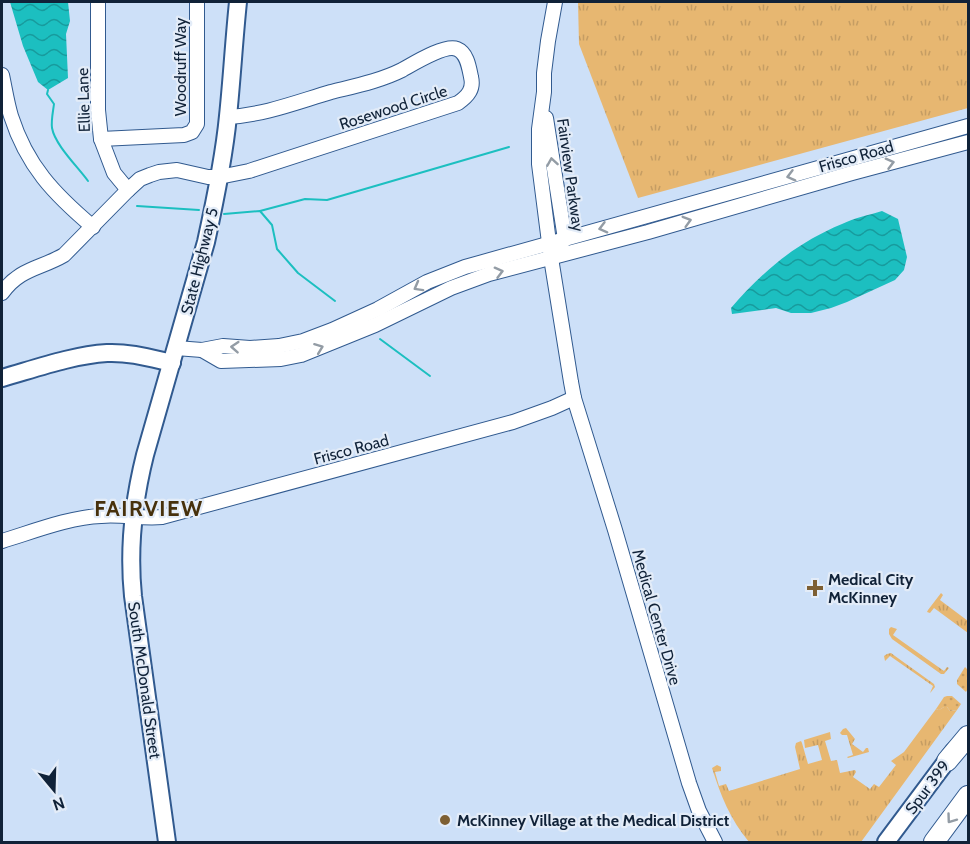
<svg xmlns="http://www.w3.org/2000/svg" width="970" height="844" font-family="Cabin,sans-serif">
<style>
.grass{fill:url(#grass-tufts)}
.park{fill:url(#park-dots)}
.water{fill:url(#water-waves)}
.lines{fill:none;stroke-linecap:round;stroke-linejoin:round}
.stream{stroke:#1cbfc0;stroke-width:2}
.minor-casing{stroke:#315a8f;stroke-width:16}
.major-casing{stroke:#315a8f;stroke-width:20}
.highway-casing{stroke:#315a8f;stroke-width:22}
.minor{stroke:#fff;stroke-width:14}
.major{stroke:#fff;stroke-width:16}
.highway{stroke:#fff;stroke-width:20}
.oneway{stroke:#939ca5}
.poi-dot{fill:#7d5f33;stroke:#e3ecf8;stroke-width:2}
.labels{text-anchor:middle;stroke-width:4.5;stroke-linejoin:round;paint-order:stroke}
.street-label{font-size:16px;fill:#102238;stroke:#e3ecf8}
.poi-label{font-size:16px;font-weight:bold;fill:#102238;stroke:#e3ecf8;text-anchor:start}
.district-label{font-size:22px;font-weight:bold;letter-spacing:1.5px;fill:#47310c;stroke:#e3ecf8}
</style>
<defs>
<pattern id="grass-tufts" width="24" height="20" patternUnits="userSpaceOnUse" patternTransform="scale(1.5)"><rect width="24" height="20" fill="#e7b771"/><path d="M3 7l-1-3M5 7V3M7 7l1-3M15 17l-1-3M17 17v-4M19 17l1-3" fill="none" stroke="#c59d63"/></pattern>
<pattern id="park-dots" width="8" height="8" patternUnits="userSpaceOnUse" patternTransform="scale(1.5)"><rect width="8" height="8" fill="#e7b771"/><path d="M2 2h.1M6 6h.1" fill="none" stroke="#c59d63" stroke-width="1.8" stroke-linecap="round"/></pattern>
<pattern id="water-waves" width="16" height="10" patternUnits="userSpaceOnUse" patternTransform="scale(1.5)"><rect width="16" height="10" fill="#1cbfc0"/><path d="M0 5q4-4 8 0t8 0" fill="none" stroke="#179b9d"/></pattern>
</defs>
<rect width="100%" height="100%" fill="#cde0f8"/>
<g class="grass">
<path d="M 578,2 L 968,2 L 968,108 L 638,198 L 579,44 Z"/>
<path d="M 941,593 L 943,595 L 940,600 L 968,621 L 968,633 L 934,608 L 930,613 L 927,612 L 928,610 Z"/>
<path d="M 891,627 L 897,629 L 893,635 L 944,671 L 947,667 L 949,668 L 944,674 L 941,674 L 892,639 L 889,634 L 889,629 Z"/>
<path d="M 891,653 L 895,656 L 934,684 L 935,687 L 931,692 L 930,693 L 933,686 L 890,656 L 885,661 L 884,656 L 887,654 Z"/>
<path d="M 944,707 L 947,707 L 950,711 L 957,710 L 861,842 L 749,842 C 730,819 721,796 712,768 L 717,765 L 721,767 L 721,771 L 715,772 L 719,786 L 726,784 L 729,791 L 800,769 L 795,747 L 796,743 L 801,741 L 802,743 L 808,764 L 822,760 L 818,745 L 805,748 L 804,740 L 830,732 L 831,739 L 825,741 L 831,761 L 837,760 L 840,773 L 855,770 L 856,772 L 853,777 L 870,789 L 874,784 L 879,787 L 896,765 L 891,761 L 904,752 L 936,709 L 939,710 Z"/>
<path d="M 846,728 L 855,739 L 852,744 L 863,752 L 866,748 L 868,748 L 869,752 L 848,758 L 847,757 L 853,755 L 847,735 L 842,735 L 840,733 L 843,729 Z"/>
</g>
<g class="park">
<path d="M 965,667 L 968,670 C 968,672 967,674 967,676 C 966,683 970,686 966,692 L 957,684 L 957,680 Z"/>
<path d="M 947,696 L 952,696 L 961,704 L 957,710 L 950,711 L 947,707 L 944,707 L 939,710 L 936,709 L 944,697 Z"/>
</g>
<g class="water">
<path d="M 10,2 L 68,2 L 70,21 L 66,34 L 68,78 L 48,90 L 38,82 L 23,46 Z"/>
<path d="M 882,211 L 898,219 L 907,257 L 904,270 L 895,280 L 847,302 L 831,308 L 811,313 L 791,313 L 776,308 L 732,314 L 731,308 C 763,271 796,243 842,224 C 854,218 869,215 882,211 Z"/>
</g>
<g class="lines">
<g class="stream">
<path d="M 48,90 L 47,94 L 54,104 C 53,112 51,120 52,128 C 55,145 78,167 88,181"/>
<path d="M 137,206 L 199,210"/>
<path d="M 260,211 L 305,199 L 327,200 L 509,147"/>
<path d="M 224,214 L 260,211 L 272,225 L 277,249 L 298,273 L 335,301"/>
<path d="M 380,339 L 430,376"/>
</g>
<g class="minor-casing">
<g id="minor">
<path d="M 98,2 L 98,110 L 101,139 L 114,173 L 128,190"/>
<path d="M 555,2 L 548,41 L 544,73 L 544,92 L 539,129 L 539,164 L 551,258 L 571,382 L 574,398 L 615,530 L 689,783 L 699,811 L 715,842"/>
<path d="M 2,75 C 5,89 7,103 11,116 C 27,166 54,194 93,227"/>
<path d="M 546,118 L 565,239 L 559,246"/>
<path d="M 101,139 L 184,135 L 192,132 L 197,124 L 197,2"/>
<path d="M 2,293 C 20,268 40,269 64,255 L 128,190 L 140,179 L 150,175 L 159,172 L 177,170 L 208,177 L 219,177 L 249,171 L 458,103 C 468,96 474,89 471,77 C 469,67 467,53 457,49 C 445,44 413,64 402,70 C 380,81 355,86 331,92 C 297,102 264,115 228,117"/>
<path d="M 176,348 L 202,350 L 223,346 L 250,348 L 279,346 L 303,341 L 332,330 L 378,309 L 427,282 L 465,267 L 968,126"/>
<path d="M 202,350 L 221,361 L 281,359 L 301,355 L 375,325 L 451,288 L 489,274 L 648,232 L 852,173 L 968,142"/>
<path d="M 2,541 C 32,532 70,517 101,516 C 121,514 141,519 162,517 L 513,422 L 552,408 L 574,398"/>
</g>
</g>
<g class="major-casing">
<g id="major">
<path d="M 2,378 C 34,369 73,355 107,353 C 129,352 150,358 172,363"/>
<path d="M 167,842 L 133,596 C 128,547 133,503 145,455 L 206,242 C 215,201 224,158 228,116 C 232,78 234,40 238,2"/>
<path d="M 886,842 L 954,751"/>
</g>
</g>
<g class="highway-casing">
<g id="highway">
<path d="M 947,761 L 968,736"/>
<path d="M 934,842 L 968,796"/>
</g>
</g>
<use href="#minor" class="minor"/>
<use href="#major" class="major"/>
<use href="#highway" class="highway"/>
</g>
<defs><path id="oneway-chevron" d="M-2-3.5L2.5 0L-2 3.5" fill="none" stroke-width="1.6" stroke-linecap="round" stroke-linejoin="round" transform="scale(1.5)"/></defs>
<g class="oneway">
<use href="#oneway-chevron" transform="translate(552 162) rotate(-99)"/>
<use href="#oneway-chevron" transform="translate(890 163) rotate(-15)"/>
<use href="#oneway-chevron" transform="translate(791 176) rotate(165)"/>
<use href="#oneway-chevron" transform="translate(687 221) rotate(-16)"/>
<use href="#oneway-chevron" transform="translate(603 228) rotate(165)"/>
<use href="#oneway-chevron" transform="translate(499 272) rotate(-15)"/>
<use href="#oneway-chevron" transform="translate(418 287) rotate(151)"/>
<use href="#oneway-chevron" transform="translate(235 347) rotate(-176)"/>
<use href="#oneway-chevron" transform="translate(319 348) rotate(-21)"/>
<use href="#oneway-chevron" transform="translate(951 819) rotate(126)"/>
</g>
<g class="poi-dot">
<path d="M812 579h6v6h6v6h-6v6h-6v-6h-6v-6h6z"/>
<circle cx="445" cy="820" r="6"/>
</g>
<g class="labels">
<g class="street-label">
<text transform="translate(180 67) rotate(-90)" y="6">Woodruff Way</text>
<text transform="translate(83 100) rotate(-92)" y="6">Ellie Lane</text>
<text transform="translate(393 107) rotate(-18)" y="6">Rosewood Circle</text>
<text transform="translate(856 156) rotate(-16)" y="6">Frisco Road</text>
<text transform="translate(571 175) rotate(82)" y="6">Fairview Parkway</text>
<text transform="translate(199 261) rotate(-76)" y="6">State Highway 5</text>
<text transform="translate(351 449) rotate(-15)" y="6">Frisco Road</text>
<text transform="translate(657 617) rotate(74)" y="6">Medical Center Drive</text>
<text transform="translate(145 680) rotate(82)" y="6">South McDonald Street</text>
<text transform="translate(927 787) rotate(-53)" y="6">Spur 399</text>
</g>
<g class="poi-label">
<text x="828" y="585">Medical City<tspan x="828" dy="18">McKinney</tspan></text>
<text x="457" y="826">McKinney Village at the Medical District</text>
</g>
<g class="district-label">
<text x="149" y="516">FAIRVIEW</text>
</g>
</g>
<rect width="970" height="844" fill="none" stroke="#102238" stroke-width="6"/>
<g transform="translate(54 790) rotate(161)" stroke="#e3ecf8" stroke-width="4.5" paint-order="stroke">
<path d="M0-4.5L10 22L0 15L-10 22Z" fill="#102238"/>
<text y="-9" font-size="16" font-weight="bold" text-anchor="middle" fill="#102238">N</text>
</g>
</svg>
